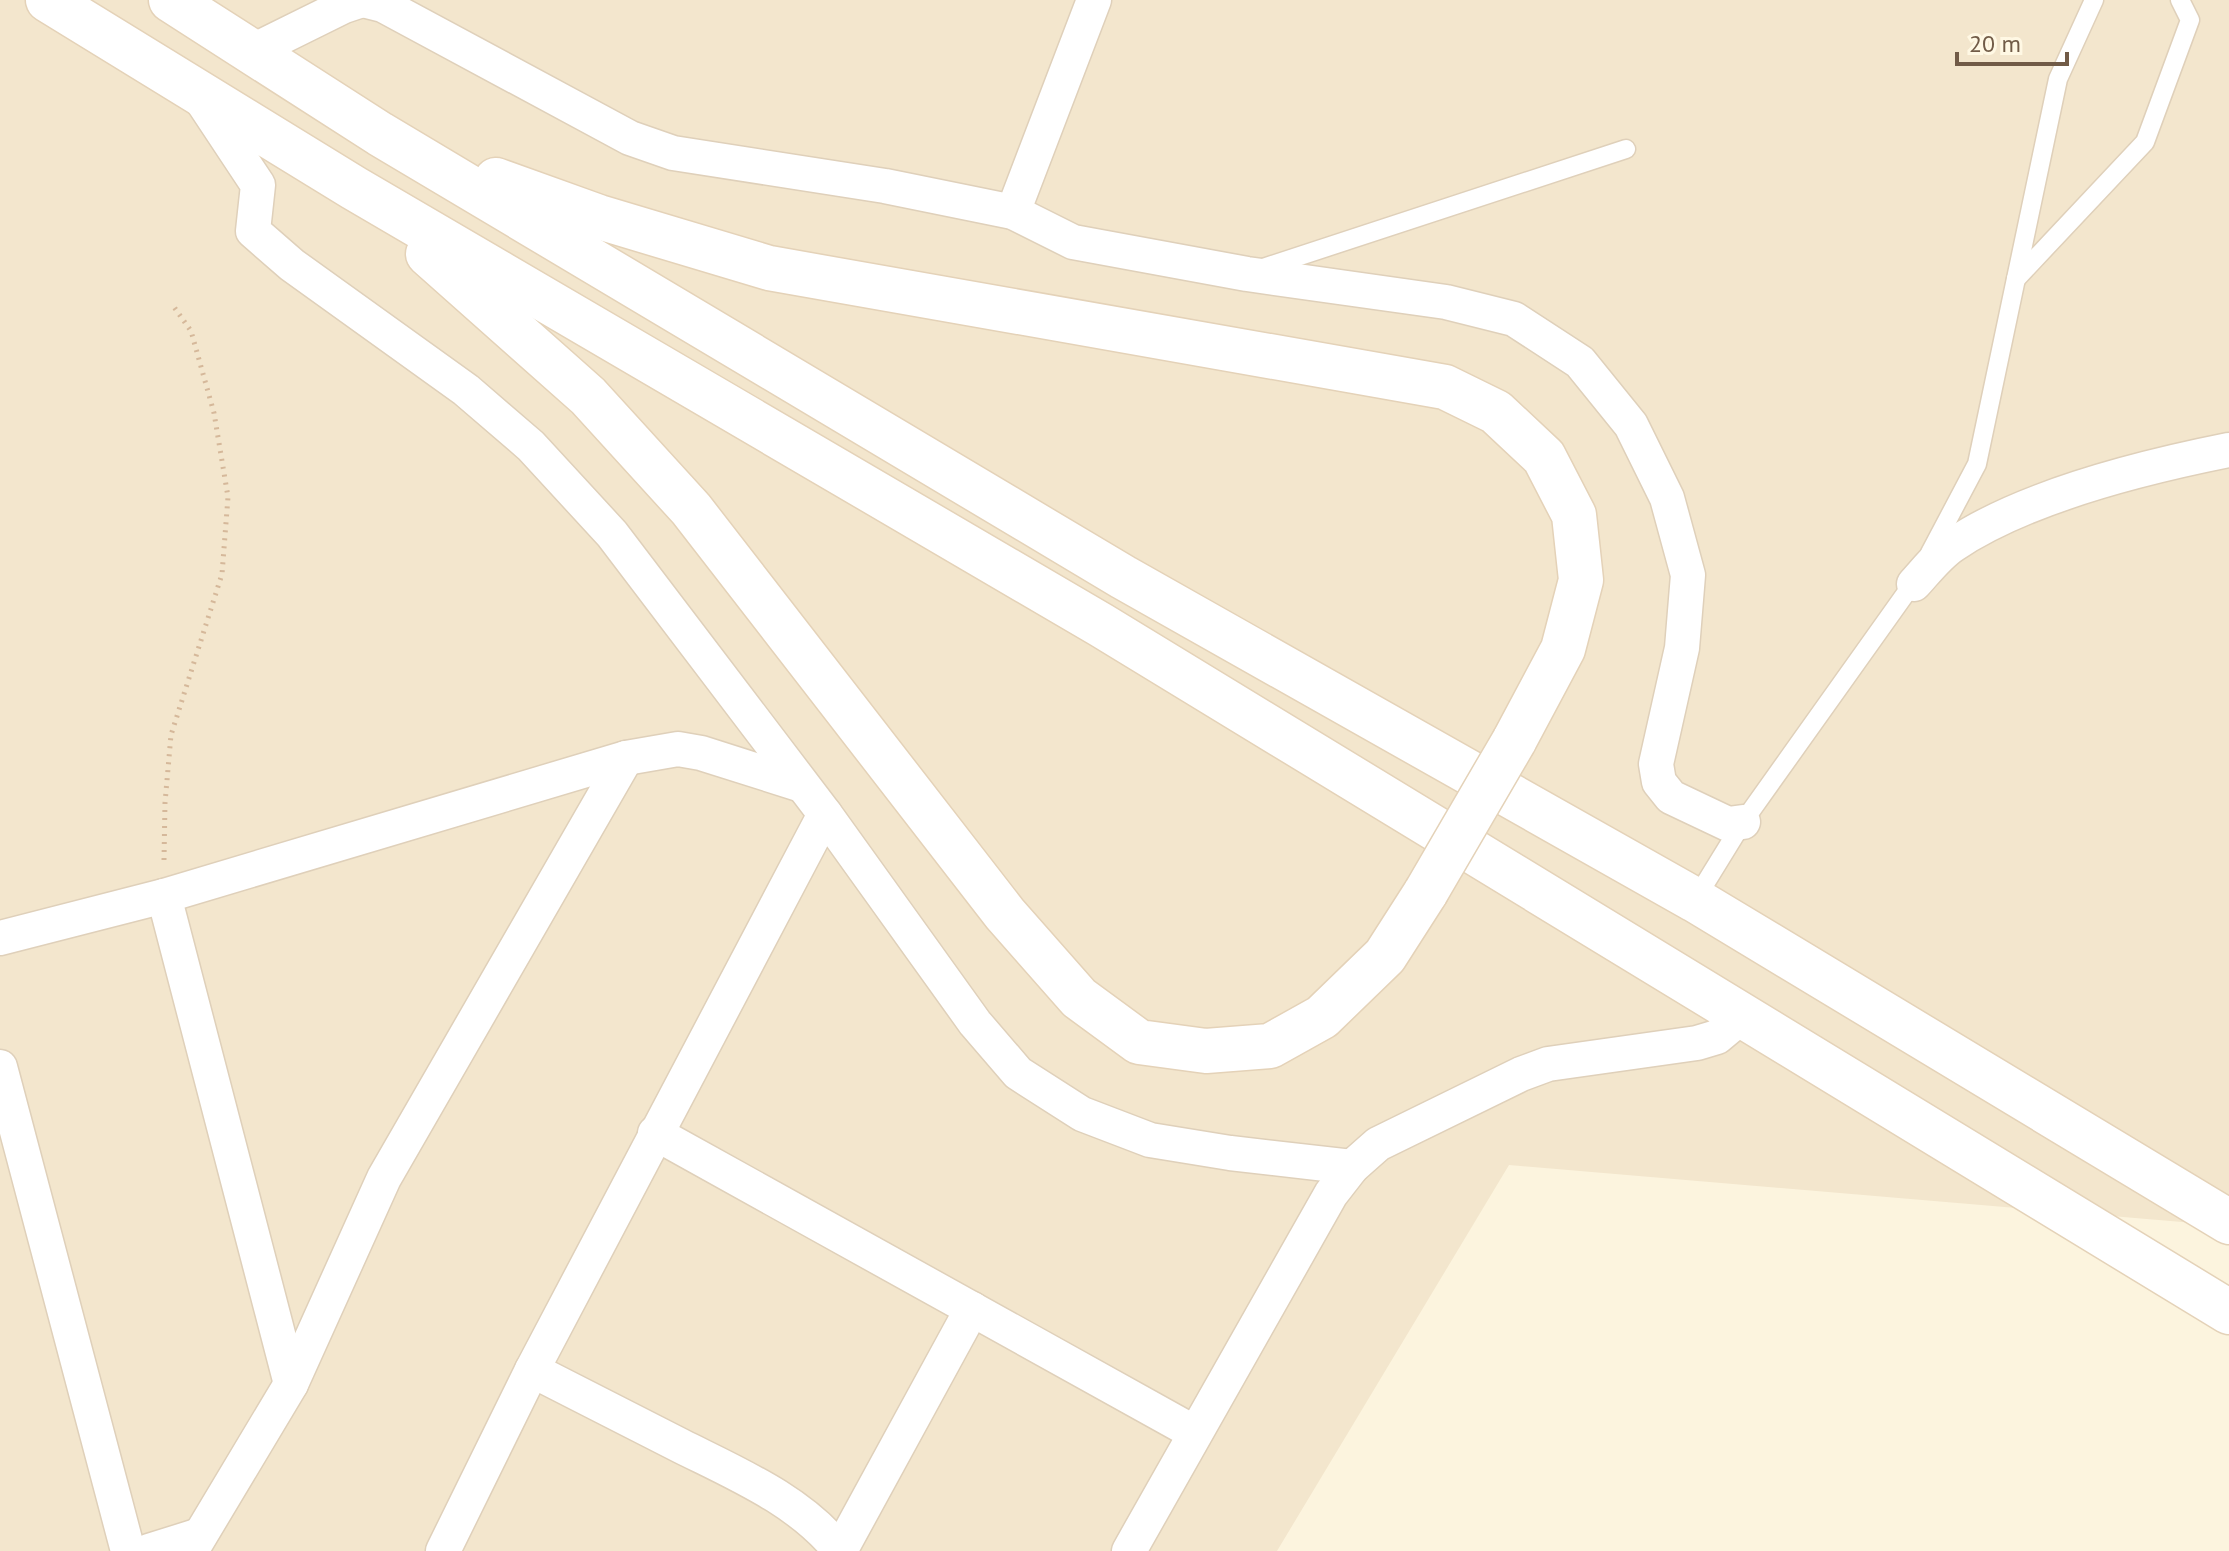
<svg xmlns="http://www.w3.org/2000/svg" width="2229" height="1551" font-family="'PT Sans',sans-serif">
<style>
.residential{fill:#f3e6cd}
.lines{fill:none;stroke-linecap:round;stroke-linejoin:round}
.lane-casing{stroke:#dfd0ba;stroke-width:21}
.street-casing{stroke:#dfd0ba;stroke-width:37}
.secondary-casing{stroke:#e4d2b8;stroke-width:47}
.path{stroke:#d5b89a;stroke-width:5;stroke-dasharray:2 6;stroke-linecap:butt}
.lane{stroke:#fff;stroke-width:18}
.street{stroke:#fff;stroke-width:34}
.secondary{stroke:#fff;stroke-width:44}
.secondary-bridge-casing{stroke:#e4d2b8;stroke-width:47;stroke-linecap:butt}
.secondary-bridge{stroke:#fff;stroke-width:44}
</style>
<rect width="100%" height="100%" fill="#fcf4de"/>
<path class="residential" d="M 0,0 L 2229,0 L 2229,1226 L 1509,1165 L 1277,1551 L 0,1551 Z"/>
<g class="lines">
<g class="lane-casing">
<g id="lane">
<path d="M 1260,269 L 1626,149"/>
<path d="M 2016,279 L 2145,142 L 2190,20 L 2180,0"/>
<path d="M 1930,553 L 1977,464 L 2058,79 L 2094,0"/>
<path d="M 1695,900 L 1743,822 L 1916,579"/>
</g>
</g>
<g class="street-casing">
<g id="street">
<path d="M 363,0 L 383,5 L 630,138 L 673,153 L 885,186 L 1013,212 L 1073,242 L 1247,274 L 1446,302 L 1514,319 L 1580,362 L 1631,425 L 1667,498 L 1688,575 L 1682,648 L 1656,764 L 1659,782 L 1671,797 L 1728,824 L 1743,822"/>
<path d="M 253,51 L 344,6 L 362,0"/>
<path d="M 199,96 L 258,185 L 253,231 L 292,265 L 466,390 L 531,446 L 612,534 L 825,814 L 975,1023 L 1018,1073 L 1082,1114 L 1150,1140 L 1230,1153 L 1352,1167"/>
<path d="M 1013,212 L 1094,0"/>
<path d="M 1914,584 C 1926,571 1938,555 1953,545 C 2024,497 2144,467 2229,450"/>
<path d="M 164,896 L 291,1384"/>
<path d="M 0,938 L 164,896 L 626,758 L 678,749 L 701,753 L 802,785"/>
<path d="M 0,1067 L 128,1551"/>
<path d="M 655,1133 L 1195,1433"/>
<path d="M 532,1370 C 582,1396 632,1421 681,1446 C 737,1474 801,1501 840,1551"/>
<path d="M 149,1551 L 200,1535"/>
<path d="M 191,1551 L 291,1384 L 384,1178 L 626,758"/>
<path d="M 443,1551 L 532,1370 L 825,814"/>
<path d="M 840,1551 L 972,1309"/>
<path d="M 1129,1551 L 1331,1194 L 1352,1167 L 1378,1144 L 1521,1074 L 1548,1064 L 1697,1043 L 1717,1037 L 1741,1017"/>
</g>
</g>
<g class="secondary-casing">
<g id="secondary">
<path d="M 48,0 L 354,188 L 1101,625 L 2229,1312"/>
<path d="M 171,0 L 380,134 L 1123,577 L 1695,900 L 2229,1222"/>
<path d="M 496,180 L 599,217 L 769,268 L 1445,387 L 1496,412 L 1544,457 L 1574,515 L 1581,580 L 1563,649 L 1514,741"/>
<path d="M 428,254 L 588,396 L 691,509 L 1005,914 L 1079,998 L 1139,1042 L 1206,1051 L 1270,1046 L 1322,1017 L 1385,956 L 1426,892"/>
</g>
</g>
<path class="path" d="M 164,860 L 165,803 L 171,735 L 222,574 L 228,497 L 214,413 L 191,331 L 174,307"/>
<use href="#lane" class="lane"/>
<use href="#street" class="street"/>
<use href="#secondary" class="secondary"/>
<g class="secondary-bridge-casing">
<path id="secondary-bridge" d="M 1426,892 L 1514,741"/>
</g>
<use href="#secondary-bridge" class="secondary-bridge"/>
</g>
<path d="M1957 52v12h110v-12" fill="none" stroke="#715b47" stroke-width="4"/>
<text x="1969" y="52" font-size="24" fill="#715b47" stroke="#fff8e4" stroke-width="6" paint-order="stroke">20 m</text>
</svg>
